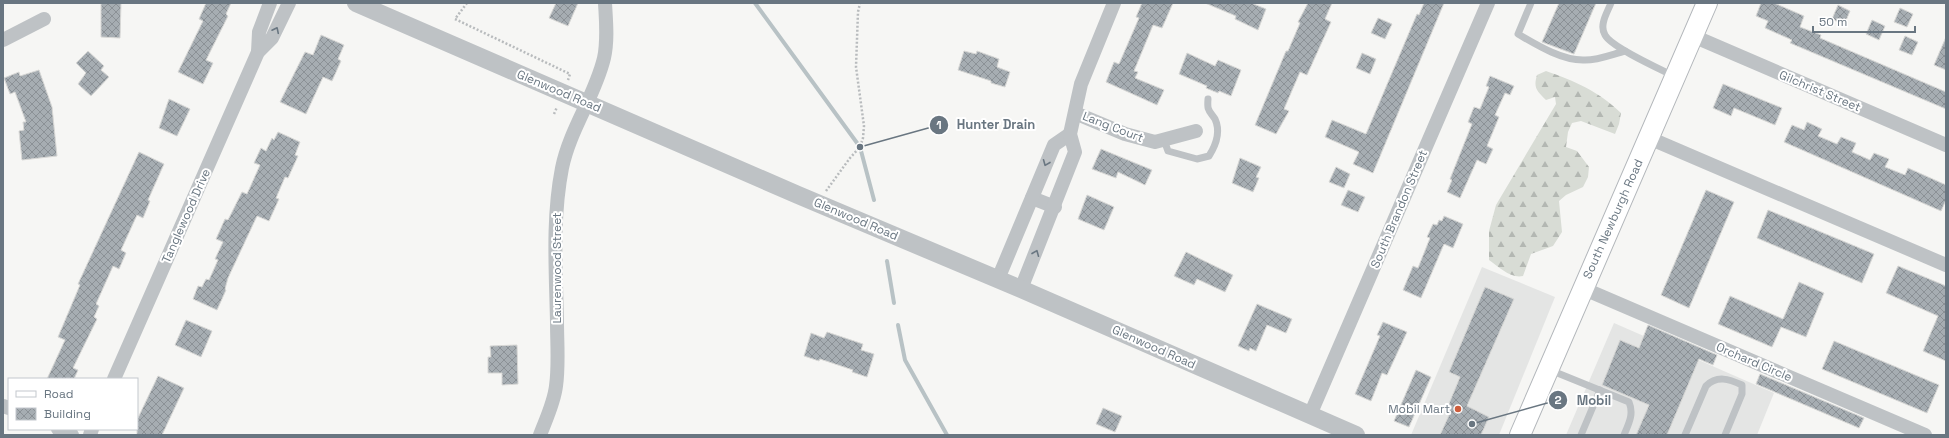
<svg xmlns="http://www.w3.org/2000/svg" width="1949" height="438" font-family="'Space Grotesk',sans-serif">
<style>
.built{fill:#e4e5e4}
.forest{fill:url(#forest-firs)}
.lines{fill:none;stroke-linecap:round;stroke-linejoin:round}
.stream{stroke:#b8c2c5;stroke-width:4}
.building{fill:url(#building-cross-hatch);stroke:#d8d8d6}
.secondary-casing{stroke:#b3b7bb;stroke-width:22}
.path{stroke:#b8bbbd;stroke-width:2.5;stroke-dasharray:2 2;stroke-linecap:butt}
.service{stroke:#bec2c5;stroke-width:7}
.minor{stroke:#bec2c5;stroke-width:14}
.tertiary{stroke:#bec2c5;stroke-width:18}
.secondary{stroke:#fff;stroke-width:20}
.oneway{stroke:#697681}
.poi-dot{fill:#cd5d3d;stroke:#fff;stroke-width:1.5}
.labels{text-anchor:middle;stroke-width:4;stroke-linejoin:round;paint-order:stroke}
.street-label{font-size:12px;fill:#697681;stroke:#fff}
.poi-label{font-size:12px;fill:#697681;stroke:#fff;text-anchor:end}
.leader{fill:none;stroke:#697681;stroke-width:1.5}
.callout-dot{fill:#697681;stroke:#fff;stroke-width:1.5}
.mark-label{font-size:12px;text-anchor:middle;font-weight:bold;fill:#fff}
.callout-label{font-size:13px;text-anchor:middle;font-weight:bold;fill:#697681;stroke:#fff;stroke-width:4;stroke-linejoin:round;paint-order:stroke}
</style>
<defs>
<pattern id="forest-firs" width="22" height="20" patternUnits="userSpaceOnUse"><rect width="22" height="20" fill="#d8dcd5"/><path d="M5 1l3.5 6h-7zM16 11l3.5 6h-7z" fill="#b3b7b2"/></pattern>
<pattern id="building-cross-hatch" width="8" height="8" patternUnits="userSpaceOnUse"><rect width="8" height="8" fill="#a6adb2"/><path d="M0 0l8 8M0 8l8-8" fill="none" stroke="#8b9196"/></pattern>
</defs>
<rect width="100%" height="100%" fill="#f6f6f4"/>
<g class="built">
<path d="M 1482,267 L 1555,297 L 1499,435 L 1411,435 Z"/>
<path d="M 1614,323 L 1774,393 L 1757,435 L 1566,435 Z"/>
</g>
<path class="forest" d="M 1546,71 C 1575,81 1598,91 1621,113 L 1619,124 L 1615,134 L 1581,121 L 1572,123 L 1568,132 L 1566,147 L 1577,151 L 1589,167 L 1588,177 L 1583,187 L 1566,195 L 1559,201 L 1562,232 L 1553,246 L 1531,254 L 1523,276 C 1511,279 1499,267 1489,260 L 1489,231 L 1496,205 L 1556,104 L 1555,97 L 1546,100 C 1537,91 1533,88 1537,75 Z"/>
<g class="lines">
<g class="stream">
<path d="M 755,3 L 860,147 L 874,200"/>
<path d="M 887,261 L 894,303"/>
<path d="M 898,325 L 905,360 L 947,435"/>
</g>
</g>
<g class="building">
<path d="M 101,3 L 121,3 L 120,38 L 101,37 Z"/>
<path d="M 206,3 L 231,3 L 226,14 L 228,16 L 206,60 L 213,63 L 203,84 L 178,72 L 203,21 L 199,19 Z"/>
<path d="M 556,3 L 578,3 L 568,26 L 549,18 Z"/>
<path d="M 1142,3 L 1173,3 L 1162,28 L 1153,25 L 1134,71 L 1138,72 L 1135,78 L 1164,90 L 1157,105 L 1106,82 L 1114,62 L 1119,64 L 1139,18 L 1136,17 Z"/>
<path d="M 1205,3 L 1251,3 L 1266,9 L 1258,30 L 1235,19 L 1236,16 Z"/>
<path d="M 1308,3 L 1332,3 L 1325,19 L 1331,22 L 1307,75 L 1300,72 L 1284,109 L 1289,111 L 1276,134 L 1255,125 L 1281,63 L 1286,51 L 1288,51 L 1300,23 L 1298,22 Z"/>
<path d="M 1424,3 L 1444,3 L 1373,173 L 1353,164 L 1359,152 L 1325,137 L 1332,120 L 1366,134 L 1417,14 L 1419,15 Z"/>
<path d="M 1559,3 L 1596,3 L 1574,54 L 1542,42 Z"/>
<path d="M 1761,3 L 1774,3 L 1804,16 L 1800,27 L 1821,35 L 1820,38 L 1946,92 L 1946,109 L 1790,43 L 1792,40 L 1765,28 L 1768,21 L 1756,16 Z"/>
<path d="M 1838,5 L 1850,11 L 1844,25 L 1832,19 Z"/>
<path d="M 1900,8 L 1913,14 L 1907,27 L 1894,22 Z"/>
<path d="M 1378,18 L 1392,24 L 1385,39 L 1371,33 Z"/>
<path d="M 1872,20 L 1885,26 L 1879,40 L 1866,34 Z"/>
<path d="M 321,35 L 344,45 L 338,59 L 341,61 L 332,81 L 323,77 L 306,114 L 280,102 L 305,52 L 313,55 Z"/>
<path d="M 1905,36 L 1918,42 L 1912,55 L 1899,50 Z"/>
<path d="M 1946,37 L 1946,70 L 1934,65 Z"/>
<path d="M 88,51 L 104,66 L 101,70 L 109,77 L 91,96 L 78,84 L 86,73 L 76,63 Z"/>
<path d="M 964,51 L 976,54 L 977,51 L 999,59 L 997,67 L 1010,72 L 1005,87 L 991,83 L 991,81 L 958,70 Z"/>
<path d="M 1187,53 L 1215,66 L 1218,60 L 1241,70 L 1231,96 L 1219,91 L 1218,93 L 1206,88 L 1207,86 L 1179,74 Z"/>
<path d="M 1362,53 L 1376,59 L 1370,74 L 1356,68 Z"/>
<path d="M 39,70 L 52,107 L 57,156 L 22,160 L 19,131 L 24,130 L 23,122 L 26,122 L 15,92 L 10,94 L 4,78 L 19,72 L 20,76 Z"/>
<path d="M 1490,76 L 1514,86 L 1510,95 L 1505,93 L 1495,115 L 1499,117 L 1487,146 L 1493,149 L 1486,164 L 1477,160 L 1460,198 L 1447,192 L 1452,180 L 1450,179 L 1472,124 L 1468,122 L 1474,107 L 1480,109 L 1489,87 L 1486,86 Z"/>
<path d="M 1723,84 L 1782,108 L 1775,125 L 1734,108 L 1731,116 L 1713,108 Z"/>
<path d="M 169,99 L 190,109 L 177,136 L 159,128 Z"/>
<path d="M 1807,122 L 1822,129 L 1818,136 L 1837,144 L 1841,137 L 1856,143 L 1852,152 L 1870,160 L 1874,153 L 1889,159 L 1885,167 L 1905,175 L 1908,168 L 1946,185 L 1946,200 L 1941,211 L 1784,142 L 1792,125 L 1804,130 Z"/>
<path d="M 278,132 L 300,142 L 295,155 L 298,156 L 288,178 L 285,177 L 276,198 L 279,199 L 269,221 L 257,216 L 228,278 L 225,289 L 226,290 L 217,310 L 193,299 L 198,286 L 202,287 L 206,279 L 209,280 L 218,260 L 215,259 L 223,242 L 216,239 L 225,219 L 228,220 L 242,192 L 247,194 L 260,165 L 254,163 L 261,148 L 266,151 L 272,138 L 274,140 Z"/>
<path d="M 1101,149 L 1152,170 L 1145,185 L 1118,172 L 1116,178 L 1092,169 Z"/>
<path d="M 139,152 L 164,164 L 148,200 L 150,201 L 143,218 L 137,215 L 121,250 L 126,253 L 119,269 L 113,266 L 96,304 L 99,306 L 94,317 L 97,319 L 73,368 L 78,370 L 74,379 L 47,379 L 65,340 L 58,337 L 80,285 L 78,284 Z"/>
<path d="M 1240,158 L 1261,167 L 1256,177 L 1259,178 L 1253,192 L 1232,183 Z"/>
<path d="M 1336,167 L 1350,174 L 1344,188 L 1329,182 Z"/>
<path d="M 1348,190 L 1365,197 L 1358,212 L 1341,205 Z"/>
<path d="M 1706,190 L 1734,202 L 1689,308 L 1661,295 Z"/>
<path d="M 1087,195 L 1114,207 L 1104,230 L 1078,219 Z"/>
<path d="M 1768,210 L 1874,254 L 1862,283 L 1757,238 Z"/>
<path d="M 1444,216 L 1463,224 L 1453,248 L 1444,244 L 1421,298 L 1403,290 L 1413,266 L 1418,268 L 1430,238 L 1427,237 L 1433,224 L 1437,225 L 1439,220 L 1442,221 Z"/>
<path d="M 1186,252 L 1233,275 L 1225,292 L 1197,279 L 1194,285 L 1174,276 Z"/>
<path d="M 1898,266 L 1946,286 L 1946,361 L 1923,351 L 1938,316 L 1886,293 Z"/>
<path d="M 1799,282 L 1824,293 L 1806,337 L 1781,327 L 1772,347 L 1718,324 L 1730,296 L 1783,319 Z"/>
<path d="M 1485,287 L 1514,299 L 1467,406 L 1489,417 L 1481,435 L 1440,435 L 1449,415 L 1445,413 L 1460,377 L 1449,372 Z"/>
<path d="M 1257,304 L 1292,319 L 1286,333 L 1267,325 L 1256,351 L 1250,348 L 1249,351 L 1238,346 Z"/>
<path d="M 186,320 L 212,331 L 201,357 L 175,345 Z"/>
<path d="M 1383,322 L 1407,332 L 1387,375 L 1382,373 L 1371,401 L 1355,394 L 1380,336 L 1377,335 Z"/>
<path d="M 1648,325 L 1717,355 L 1713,365 L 1699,359 L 1667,435 L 1636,435 L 1649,405 L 1602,385 L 1620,340 L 1639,348 Z"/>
<path d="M 827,332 L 863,344 L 861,350 L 874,354 L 867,377 L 852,372 L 853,370 L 820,359 L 819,361 L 804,356 L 811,333 L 824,338 Z"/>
<path d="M 1834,341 L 1939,385 L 1927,413 L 1822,369 Z"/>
<path d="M 517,345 L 518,384 L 502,385 L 502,373 L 488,373 L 488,357 L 491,357 L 490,346 Z"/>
<path d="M 1416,370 L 1431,377 L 1409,427 L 1394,421 Z"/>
<path d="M 1760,374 L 1864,418 L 1859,428 L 1756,384 Z"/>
<path d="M 158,376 L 184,388 L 162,435 L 137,435 L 137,420 Z"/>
<path d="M 1103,408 L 1122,416 L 1115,432 L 1096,424 Z"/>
</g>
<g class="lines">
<g class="secondary-casing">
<path id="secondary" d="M 1520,435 L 1707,3"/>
</g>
<g class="path">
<path d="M 467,3 L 455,19 L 570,74 L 568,80"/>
<path d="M 554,114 L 557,107"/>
<path d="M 826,191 L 850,158 L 860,147 L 863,138 L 864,126 L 856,67 L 858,12 L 860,3"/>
</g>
<g class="service">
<path d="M 1531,3 L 1518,34 C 1537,45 1561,60 1583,60 C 1596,61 1613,54 1625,51"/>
<path d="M 1611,3 C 1607,13 1599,25 1605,35 C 1611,47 1660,69 1674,76"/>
<path d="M 1164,140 L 1168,151 L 1197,159 L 1209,156 C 1216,145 1221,132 1215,119 C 1209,110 1207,111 1208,99"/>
<path d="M 1550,370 L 1629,402 C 1634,414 1629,423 1624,435"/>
<path d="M 1581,435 L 1600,390"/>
<path d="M 1685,435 L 1706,386 C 1717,375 1729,379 1742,385 L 1742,394 L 1725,435"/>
</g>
<g class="minor">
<path d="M 1693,36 L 1946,145"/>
<path d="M 3,40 L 44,19"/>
<path d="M 258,52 L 259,32 L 270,3"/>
<path d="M 1075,113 L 1125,134 L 1155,142 L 1196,131"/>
<path d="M 1649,138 L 1946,265"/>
<path d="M 1032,198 L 1055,207"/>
<path d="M 998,279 L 1054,145 L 1070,134"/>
<path d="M 1582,288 L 1925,435"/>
<path d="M 1021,289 L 1075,152 L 1070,134 L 1081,84 L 1114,3"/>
<path d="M 114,379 L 258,52 L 272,38 L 289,3"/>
<path d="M 3,406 L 9,408"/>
<path d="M 1310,415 L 1488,3"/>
<path d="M 58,429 L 72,435"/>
<path d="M 90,435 L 92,429"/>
<path d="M 540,435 C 546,419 554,403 556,386 C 559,365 557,343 557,322 C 556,271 552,219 562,168 C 570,129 595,96 604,58 C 608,40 606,21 605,3"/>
</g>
<path class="tertiary" d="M 356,3 L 798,195 L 1021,289 L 1356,435"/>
<use href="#secondary" class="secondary"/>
</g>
<defs><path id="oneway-chevron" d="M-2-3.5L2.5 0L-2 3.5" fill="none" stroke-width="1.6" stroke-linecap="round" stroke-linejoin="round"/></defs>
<g class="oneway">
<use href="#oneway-chevron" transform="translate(276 30) rotate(-64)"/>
<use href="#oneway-chevron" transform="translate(1046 163) rotate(112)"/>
<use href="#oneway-chevron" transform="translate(1036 253) rotate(-68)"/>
</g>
<circle class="poi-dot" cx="1458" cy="409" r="4"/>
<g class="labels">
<g class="street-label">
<text transform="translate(559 91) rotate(23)" y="4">Glenwood Road</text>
<text transform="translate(1820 91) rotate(23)" y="4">Gilchrist Street</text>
<text transform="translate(1113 127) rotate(21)" y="4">Lang Court</text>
<text transform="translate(1399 209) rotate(-67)" y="4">South Brandon Street</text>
<text transform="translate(186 216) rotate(-66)" y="4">Tanglewood Drive</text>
<text transform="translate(856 219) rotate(23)" y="4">Glenwood Road</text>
<text transform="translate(1613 219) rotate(-66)" y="4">South Newburgh Road</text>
<text transform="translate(557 268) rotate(-90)" y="4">Laurenwood Street</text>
<text transform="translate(1154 347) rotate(24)" y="4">Glenwood Road</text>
<text transform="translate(1754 362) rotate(23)" y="4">Orchard Circle</text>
</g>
<g class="poi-label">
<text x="1450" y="413">Mobil Mart</text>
</g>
</g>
<path class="leader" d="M860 147L939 125M1472 424L1558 400"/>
<g class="callout-dot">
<circle cx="860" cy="147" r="4"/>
<circle cx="1472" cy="424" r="4"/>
<circle cx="939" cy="125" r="10"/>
<circle cx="1558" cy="400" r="10"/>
</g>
<g class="mark-label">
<text x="939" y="129">1</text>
<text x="1558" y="404">2</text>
</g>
<g class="callout-label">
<text x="996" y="129">Hunter Drain</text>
<text x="1594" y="405">Mobil</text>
</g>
<rect width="1949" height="438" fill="none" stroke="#697681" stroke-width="8"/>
<rect x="8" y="378" width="130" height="52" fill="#ffffff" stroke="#c3c8cd"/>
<rect x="16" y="391" width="20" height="6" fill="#ffffff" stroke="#c3c8cd"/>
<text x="44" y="398" font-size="12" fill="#697681">Road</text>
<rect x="16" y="408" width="20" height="12" fill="url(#building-cross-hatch)" stroke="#c3c8cd"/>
<text x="44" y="418" font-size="12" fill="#697681">Building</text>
<path d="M1813 26v6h102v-6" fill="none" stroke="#697681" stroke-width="2"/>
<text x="1819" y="26" font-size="12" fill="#697681" stroke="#ffffff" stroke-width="3" paint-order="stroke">50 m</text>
</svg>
